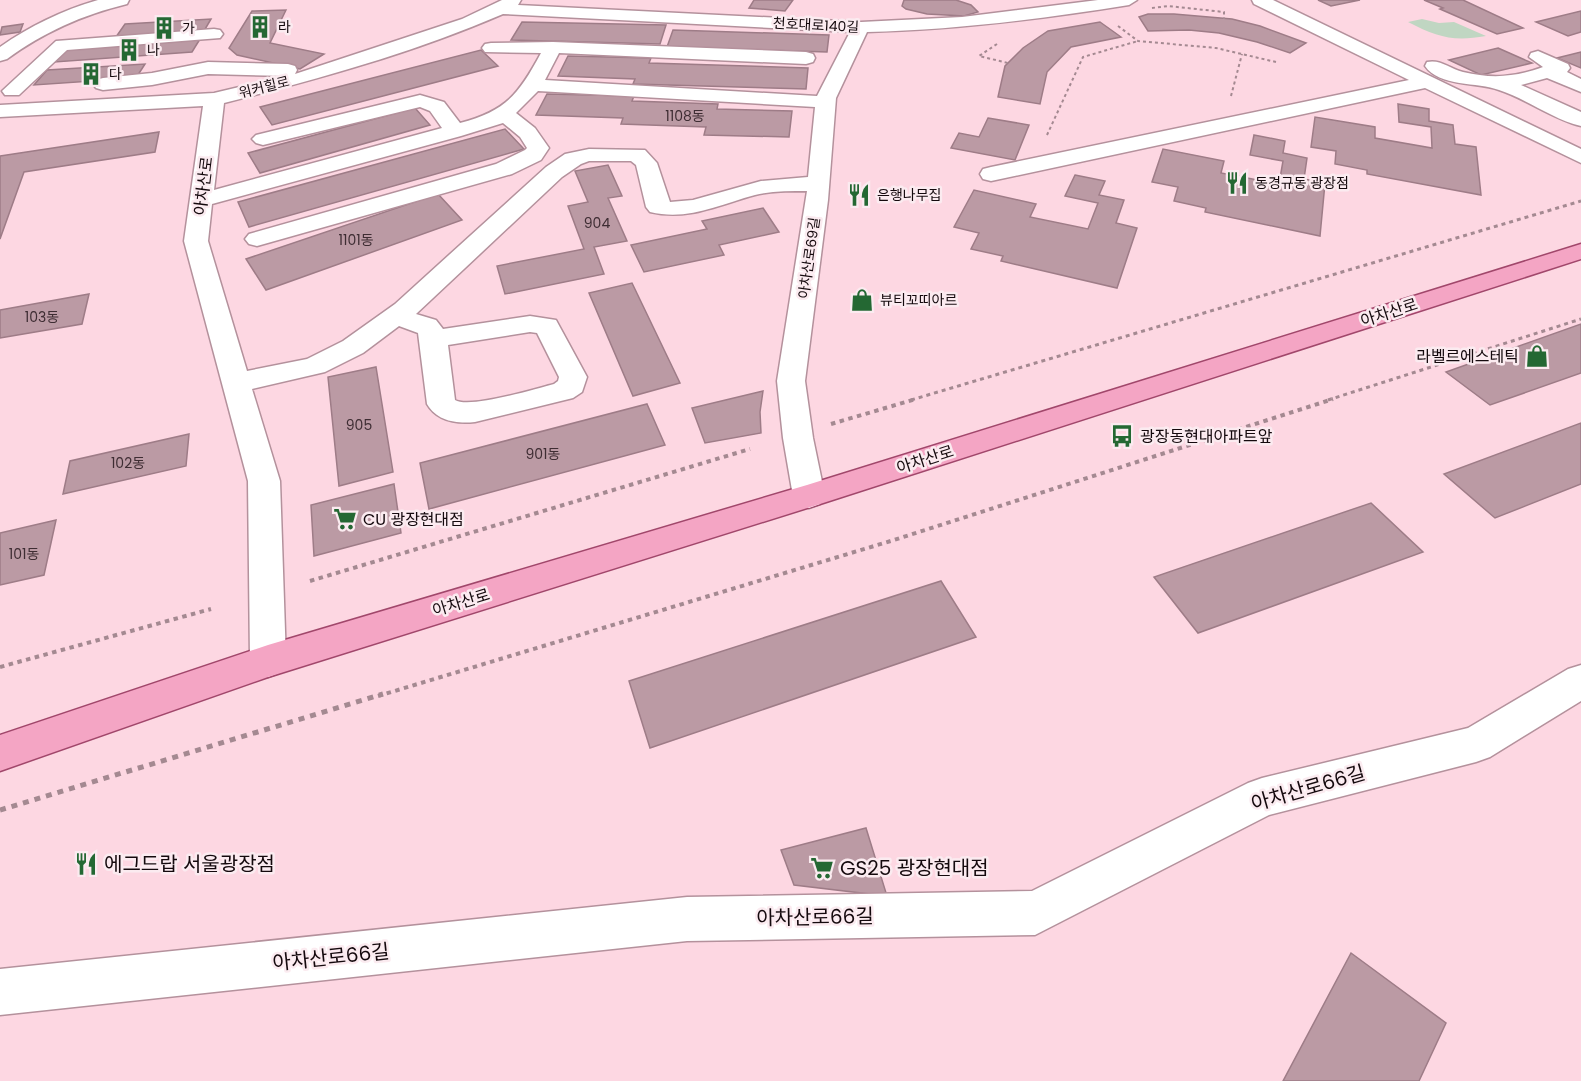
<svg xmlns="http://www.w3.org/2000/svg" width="1581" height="1081" font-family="Poppins,'Noto Sans KR',sans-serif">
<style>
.green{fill:#c0d6c2}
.building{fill:#bb9aa4;stroke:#9e7c87;stroke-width:1.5}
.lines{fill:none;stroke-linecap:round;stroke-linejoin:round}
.minor-casing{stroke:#b4919c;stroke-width:3}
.major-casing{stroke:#a1476b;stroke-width:3}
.path-far3{stroke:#a48991;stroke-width:2;stroke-dasharray:3 3;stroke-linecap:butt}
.path-far2{stroke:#a48991;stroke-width:3;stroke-dasharray:4 4;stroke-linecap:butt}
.path-far1{stroke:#a48991;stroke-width:4;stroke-dasharray:4.5 4.5;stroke-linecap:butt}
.path{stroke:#a48991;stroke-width:5;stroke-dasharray:6 6;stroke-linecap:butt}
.minor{fill:#fff;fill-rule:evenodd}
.major{fill:#f4a5c4;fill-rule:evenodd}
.labels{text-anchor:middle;stroke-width:5;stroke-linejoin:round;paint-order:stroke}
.far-street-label{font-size:14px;fill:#14090d;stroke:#fbebf0}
.far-poi-label{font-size:14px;fill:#14090d;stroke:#fbebf0;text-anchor:start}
.number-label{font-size:14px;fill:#3e2d33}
.street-label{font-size:16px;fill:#14090d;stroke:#fbebf0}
.poi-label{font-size:16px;fill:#14090d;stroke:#fbebf0;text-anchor:start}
.near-street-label{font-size:20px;fill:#14090d;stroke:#fbebf0}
.near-poi-label{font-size:20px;fill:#14090d;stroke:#fbebf0;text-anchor:start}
</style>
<rect width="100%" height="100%" fill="#fdd7e2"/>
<path class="green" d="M 1422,19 L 1439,23 L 1454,22 L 1486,36 C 1453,42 1437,37 1408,22 Z"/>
<g class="building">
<path d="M 754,0 L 793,0 L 785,11 L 749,8 Z"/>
<path d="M 904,0 L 956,0 L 971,5 L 978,12 L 964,16 L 927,14 L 906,9 L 902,6 Z"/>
<path d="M 1318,0 L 1360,0 L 1331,6 Z"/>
<path d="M 1424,0 L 1463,0 L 1523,28 L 1497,34 L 1440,9 L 1443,8 Z"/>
<path d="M 286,10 L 270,43 L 324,54 L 300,69 L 237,55 L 229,48 L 252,11 Z"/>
<path d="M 1581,11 L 1581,32 L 1568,36 L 1536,22 Z"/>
<path d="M 1148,14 L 1174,14 L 1232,19 L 1260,26 L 1306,43 L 1290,53 L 1257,42 L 1219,33 L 1189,30 L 1148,31 L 1139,17 Z"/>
<path d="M 211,19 L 204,31 L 116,37 L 125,24 Z"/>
<path d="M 522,22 L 666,25 L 660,44 L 511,40 Z"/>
<path d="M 1100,22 L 1121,37 L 1071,47 L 1047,72 L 1040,104 L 998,97 L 1005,66 L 1023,48 L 1048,31 Z"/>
<path d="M 23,24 L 20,32 L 0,35 L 2,27 Z"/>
<path d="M 673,30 L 829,35 L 827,52 L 667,47 Z"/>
<path d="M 200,39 L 192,52 L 55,62 L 65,48 Z"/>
<path d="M 1498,48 L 1532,63 L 1481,75 L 1449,60 Z"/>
<path d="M 481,50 L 498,66 L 272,125 L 260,107 Z"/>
<path d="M 1581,52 L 1581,68 L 1557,58 Z"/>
<path d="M 568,56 L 651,58 L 649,63 L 808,68 L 806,89 L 633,84 L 635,79 L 558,76 Z"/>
<path d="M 145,64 L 136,78 L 34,85 L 47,70 Z"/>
<path d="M 547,94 L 634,96 L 632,101 L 718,104 L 717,109 L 792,111 L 789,137 L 704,135 L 706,127 L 621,124 L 623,118 L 536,115 Z"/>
<path d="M 1398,104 L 1429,109 L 1429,121 L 1453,125 L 1455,144 L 1476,147 L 1481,195 L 1367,174 L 1367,170 L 1335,164 L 1336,151 L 1311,147 L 1315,117 L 1375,127 L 1375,138 L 1432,148 L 1431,127 L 1399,122 Z"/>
<path d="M 415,108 L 430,125 L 260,173 L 248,153 Z"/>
<path d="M 988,118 L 1029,125 L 1015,160 L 951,148 L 959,133 L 979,137 Z"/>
<path d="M 505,129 L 524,149 L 249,227 L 238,202 Z"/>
<path d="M 159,132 L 155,152 L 24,172 L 0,239 L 0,156 Z"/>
<path d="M 1254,135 L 1285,141 L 1283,153 L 1307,158 L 1304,179 L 1325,183 L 1320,236 L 1205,212 L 1206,208 L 1174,201 L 1178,187 L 1152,182 L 1163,149 L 1224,161 L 1221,173 L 1279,184 L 1283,161 L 1250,155 Z"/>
<path d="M 608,165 L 622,196 L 608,198 L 627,241 L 594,247 L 604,274 L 505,294 L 497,266 L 584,249 L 568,206 L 588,202 L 575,171 Z"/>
<path d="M 1075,175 L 1105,181 L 1099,195 L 1124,200 L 1116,223 L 1137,228 L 1117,288 L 1001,261 L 1003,256 L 971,249 L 979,233 L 954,227 L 974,190 L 1036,204 L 1030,217 L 1088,229 L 1098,203 L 1065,196 Z"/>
<path d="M 438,194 L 462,220 L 266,290 L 246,259 Z"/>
<path d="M 763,208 L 779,232 L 719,245 L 724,255 L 644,272 L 631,245 L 707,229 L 702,221 Z"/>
<path d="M 632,283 L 680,383 L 633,396 L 589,293 Z"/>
<path d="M 89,294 L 82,324 L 0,338 L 0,310 Z"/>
<path d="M 1581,324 L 1581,373 L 1490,405 L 1446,372 Z"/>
<path d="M 376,367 L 393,472 L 339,486 L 328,377 Z"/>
<path d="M 763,391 L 760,412 L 761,433 L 705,443 L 692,408 Z"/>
<path d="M 647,404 L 665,445 L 429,509 L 420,463 Z"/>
<path d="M 1581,423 L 1581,484 L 1495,518 L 1444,474 Z"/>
<path d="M 189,434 L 186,466 L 63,494 L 70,461 Z"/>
<path d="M 394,484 L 401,533 L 314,556 L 311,505 Z"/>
<path d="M 1371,503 L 1423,552 L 1198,633 L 1154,577 Z"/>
<path d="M 56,520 L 44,575 L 0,585 L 0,533 Z"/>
<path d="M 941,581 L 976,637 L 650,748 L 629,681 Z"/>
<path d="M 866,828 L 887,896 L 794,885 L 781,850 Z"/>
<path d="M 1351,953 L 1446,1023 L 1419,1081 L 1283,1081 Z"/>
</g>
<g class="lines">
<g class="minor-casing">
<g id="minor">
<path d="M 98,0 L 129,0 L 127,4 C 82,15 44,32 7,59 L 0,61 L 0,47 C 30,26 63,10 98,0 Z"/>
<path d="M 502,0 L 521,0 L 518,5 L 861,22 L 962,17 L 1098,0 L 1137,0 L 1129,5 C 1042,19 955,30 867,32 L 836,98 L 828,200 L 805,381 L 813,438 L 825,496 L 820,504 L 809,508 L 798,504 L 793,496 L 783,438 L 777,381 L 807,191 C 789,191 772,191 755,195 C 718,205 688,221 650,212 L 646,207 L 636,165 L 631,161 L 589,161 L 581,164 L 562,177 L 416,314 L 436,320 L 443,329 L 530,316 L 556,320 L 587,377 L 582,392 L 573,398 L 475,422 C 456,424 437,421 427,404 L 418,333 L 399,326 L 363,353 L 325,372 L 252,389 L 280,481 L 286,661 L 281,672 L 268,677 L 255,672 L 250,661 L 248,481 L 184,241 L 203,106 L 0,117 L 0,105 L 214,93 L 286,76 L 208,74 L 152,85 L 103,90 L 96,88 L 93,84 L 96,80 L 103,78 L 152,73 L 208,62 L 288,64 L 295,66 L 297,70 L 295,74 L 462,19 ZM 503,14 L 850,32 L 817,96 L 545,80 L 559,53 L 806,64 L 813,62 L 815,58 L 813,54 L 806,52 L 553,42 L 491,43 L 485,44 L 482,48 L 485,52 L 541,53 C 519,94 506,111 460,123 L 444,102 L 420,95 L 256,135 L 252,139 L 256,143 L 263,145 L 420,107 L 430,111 L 442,128 L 214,190 L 224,103 C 318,79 413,53 503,14 ZM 538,91 L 815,107 L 808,177 L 761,181 L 693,200 L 670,202 L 657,163 L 645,150 L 589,149 L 565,154 L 546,167 L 395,304 L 343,341 L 307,359 L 247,371 L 208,241 L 212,204 L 461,136 L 503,123 L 520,137 L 527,148 L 525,150 L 496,164 L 249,234 L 245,239 L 249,244 L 257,246 L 512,174 L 541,160 L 549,148 L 535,128 L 516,113 ZM 530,332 L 537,333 L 559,377 L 558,381 L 554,384 C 535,389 469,409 455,400 L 448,345 Z"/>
<path d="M 1252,0 L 1273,0 L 1581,149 L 1581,163 L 1425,88 L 991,181 L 983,179 L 980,174 L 983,169 L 991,167 L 1409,80 L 1254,4 Z"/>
<path d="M 214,29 L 220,30 L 223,34 L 220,38 L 67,50 L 19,95 L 5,95 L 2,91 L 56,41 Z"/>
<path d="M 1538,51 L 1568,64 L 1570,68 L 1567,72 L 1581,79 L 1581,92 L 1547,78 L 1521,85 L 1581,112 L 1581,126 C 1552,119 1527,99 1499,90 C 1478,82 1439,87 1425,66 L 1427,62 C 1441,59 1450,69 1463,72 C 1492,79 1516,77 1543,67 L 1529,57 L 1531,53 Z"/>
<path d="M 1581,665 L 1581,701 L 1490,757 L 1476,762 L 1269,815 L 1035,935 L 687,941 L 0,1015 L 0,969 L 687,897 L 1032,891 L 1248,783 L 1262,778 L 1468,728 L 1568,669 Z"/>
</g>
</g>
<g class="major-casing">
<path id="major" d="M 1581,244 L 1581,259 L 820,504 L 268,677 L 0,771 L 0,735 L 268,645 L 807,485 Z"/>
</g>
<g class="path-far3">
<path d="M 1152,8 L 1168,6 L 1224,12 L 1224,19"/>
<path d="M 1118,26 L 1138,41 L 1216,48 L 1276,62"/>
<path d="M 997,44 L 979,56 L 1008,63"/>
<path d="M 1231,96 L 1242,54"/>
<path d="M 1047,135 L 1083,57 L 1138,41"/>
</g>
<g class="path-far2">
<path d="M 911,400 L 1581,201"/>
<path d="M 1328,400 L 1581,319"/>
</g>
<g class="path-far1">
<path d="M 831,424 L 916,399"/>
<path d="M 310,581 L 750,449"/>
<path d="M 0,667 L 211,609"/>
<path d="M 378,696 L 894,540 L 1333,399"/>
</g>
<path class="path" d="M 0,810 L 383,694"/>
<use href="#minor" class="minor"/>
<use href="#major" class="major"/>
</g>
<defs>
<g id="building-bare" transform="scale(1.8)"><path d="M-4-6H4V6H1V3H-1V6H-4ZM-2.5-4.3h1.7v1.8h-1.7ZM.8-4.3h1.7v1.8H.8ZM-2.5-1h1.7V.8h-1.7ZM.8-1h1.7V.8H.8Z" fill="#246833" stroke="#fbebf0" stroke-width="2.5" paint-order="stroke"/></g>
<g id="restaurant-bare" transform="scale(1.8)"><path d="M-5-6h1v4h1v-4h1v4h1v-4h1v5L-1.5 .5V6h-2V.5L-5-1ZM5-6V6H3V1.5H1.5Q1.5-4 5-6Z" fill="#246833" stroke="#fbebf0" stroke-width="2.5" paint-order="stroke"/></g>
<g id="shop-bare" transform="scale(1.8)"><path d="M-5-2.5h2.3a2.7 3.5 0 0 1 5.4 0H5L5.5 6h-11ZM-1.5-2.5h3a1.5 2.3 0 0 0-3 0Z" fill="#246833" stroke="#fbebf0" stroke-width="2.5" paint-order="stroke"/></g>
<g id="bus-bare" transform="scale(1.8)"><path d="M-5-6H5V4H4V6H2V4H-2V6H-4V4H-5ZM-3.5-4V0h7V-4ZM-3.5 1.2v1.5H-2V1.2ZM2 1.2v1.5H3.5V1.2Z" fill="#246833" stroke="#fbebf0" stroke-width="2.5" paint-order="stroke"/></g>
<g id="supermarket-bare" transform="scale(1.8)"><path d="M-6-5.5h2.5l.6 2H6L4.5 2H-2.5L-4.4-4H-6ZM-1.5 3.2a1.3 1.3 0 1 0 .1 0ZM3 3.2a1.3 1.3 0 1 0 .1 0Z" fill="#246833" stroke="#fbebf0" stroke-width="2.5" paint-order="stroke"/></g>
</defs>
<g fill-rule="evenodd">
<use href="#building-bare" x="260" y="27"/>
<use href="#building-bare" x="164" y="28"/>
<use href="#building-bare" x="129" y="50"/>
<use href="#building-bare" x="91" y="74"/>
<use href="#restaurant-bare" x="1237" y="183"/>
<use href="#restaurant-bare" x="859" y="195"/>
<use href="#shop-bare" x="862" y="300"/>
<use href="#shop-bare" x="1537" y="356"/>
<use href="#bus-bare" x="1122" y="436"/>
<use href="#supermarket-bare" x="345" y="519"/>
<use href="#restaurant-bare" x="86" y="864"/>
<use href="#supermarket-bare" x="822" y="868"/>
</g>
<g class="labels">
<g class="far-street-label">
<text transform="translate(816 25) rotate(3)" y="5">천호대로140길</text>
<text transform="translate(264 87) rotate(-14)" y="5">워커힐로</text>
<text transform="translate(809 258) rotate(-82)" y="5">아차산로69길</text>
</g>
<g class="far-poi-label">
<text x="278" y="32">라</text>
<text x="182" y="33">가</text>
<text x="147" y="55">나</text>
<text x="109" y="79">다</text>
<text x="1255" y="188">동경규동 광장점</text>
<text x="877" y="200">은행나무집</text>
<text x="880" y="305">뷰티꼬띠아르</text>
</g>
<g class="number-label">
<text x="685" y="121">1108동</text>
<text x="597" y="228">904</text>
<text x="356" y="245">1101동</text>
<text x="42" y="322">103동</text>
<text x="359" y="430">905</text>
<text x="543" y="459">901동</text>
<text x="128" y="468">102동</text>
<text x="24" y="559">101동</text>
</g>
<g class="street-label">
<text transform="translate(203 186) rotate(-83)" y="6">아차산로</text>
<text transform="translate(1389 312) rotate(-18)" y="6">아차산로</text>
<text transform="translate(925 459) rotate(-18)" y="6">아차산로</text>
<text transform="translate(461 602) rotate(-17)" y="6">아차산로</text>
</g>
<g class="poi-label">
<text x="1519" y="362" text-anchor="end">라벨르에스테틱</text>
<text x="1140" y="442">광장동현대아파트앞</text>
<text x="363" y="525">CU 광장현대점</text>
</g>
<g class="near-street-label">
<text transform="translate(1308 788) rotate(-16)" y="7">아차산로66길</text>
<text transform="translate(815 917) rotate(-1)" y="7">아차산로66길</text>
<text transform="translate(331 957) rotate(-6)" y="7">아차산로66길</text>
</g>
<g class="near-poi-label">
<text x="104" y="871">에그드랍 서울광장점</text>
<text x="840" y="875">GS25 광장현대점</text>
</g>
</g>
</svg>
